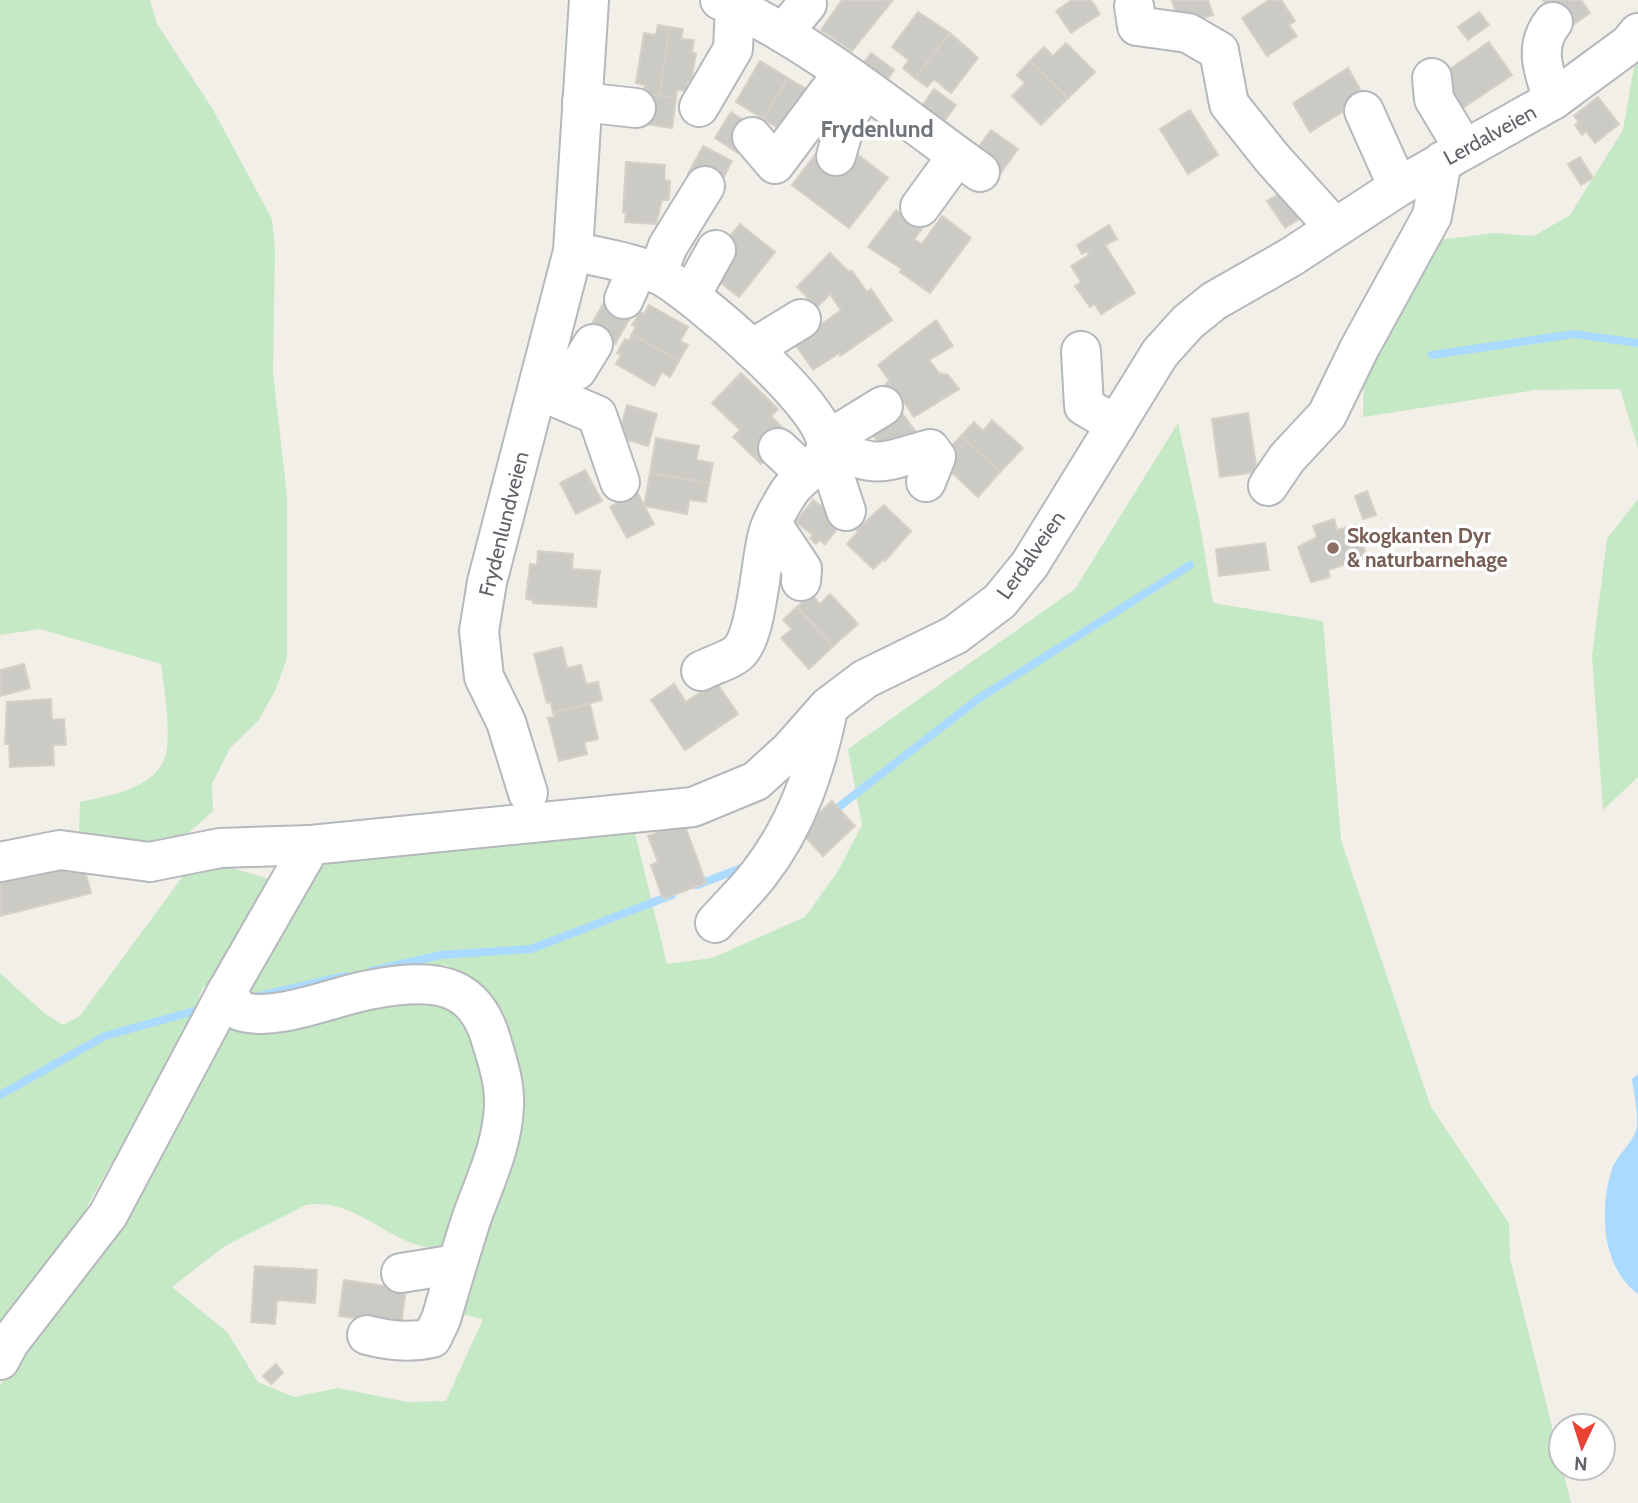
<svg xmlns="http://www.w3.org/2000/svg" width="1638" height="1503" font-family="Cabin,sans-serif">
<style>
.green{fill:#c5e8c5}
.water{fill:#aadaff}
.lines{fill:none;stroke-linecap:round;stroke-linejoin:round}
.stream{stroke:#aadaff;stroke-width:8}
.building{fill:#cccac5;stroke:#d6d1c6;stroke-width:2}
.minor-casing{stroke:#b5b8bc;stroke-width:42}
.minor{stroke:#fff;stroke-width:38}
.education-dot{fill:#8d6e63;stroke:#fff;stroke-width:2.5}
.labels{text-anchor:middle;stroke-width:7;stroke-linejoin:round;paint-order:stroke}
.street-label{font-size:21px;fill:#5f6368;stroke:#fff}
.education-label{font-size:21px;font-weight:bold;fill:#785e54;stroke:#fff;text-anchor:start}
.neighbourhood-label{font-size:23px;font-weight:bold;fill:#70757a;stroke:#fff}
</style>
<rect width="100%" height="100%" fill="#f1efe8"/>
<g class="green">
<path d="M 0,0 L 150,0 L 157,24 L 212,108 L 272,219 L 275,249 L 273,372 L 287,496 L 287,658 L 275,691 L 258,721 L 230,748 L 212,784 L 213,811 L 175,845 L 151,849 L 79,836 L 80,802 C 107,796 155,789 165,757 C 172,736 164,686 161,664 L 40,629 L 0,635 Z"/>
<path d="M 1638,62 L 1638,448 L 1620,389 L 1535,390 L 1363,417 L 1364,367 L 1430,241 L 1495,233 L 1534,236 L 1570,215 L 1623,130 L 1634,67 Z"/>
<path d="M 1178,423 L 1199,519 L 1213,603 L 1323,621 L 1341,840 L 1431,1107 L 1509,1223 L 1510,1258 L 1571,1503 L 0,1503 L 0,1386 L 24,1343 L 150,1179 L 174,1135 L 223,1029 L 236,1025 L 420,994 L 465,1012 L 495,1113 L 448,1247 C 439,1247 429,1248 421,1246 C 381,1235 350,1197 306,1205 L 225,1246 L 172,1287 L 227,1332 L 258,1382 L 294,1397 L 338,1388 L 407,1402 L 446,1401 L 483,1319 L 457,1313 L 512,1115 L 456,977 L 447,965 L 358,978 L 264,1005 L 250,997 L 248,983 L 314,872 L 333,860 L 496,839 L 635,833 L 667,964 L 712,958 L 805,917 L 838,871 L 862,825 L 848,749 L 1075,589 Z"/>
<path d="M 1638,499 L 1638,777 L 1603,810 L 1592,656 L 1607,539 Z"/>
<path d="M 224,866 L 277,881 L 224,973 L 202,989 L 188,1029 L 73,1231 L 0,1336 L 0,973 L 44,1013 L 63,1025 L 80,1016 L 183,876 Z"/>
</g>
<path class="water" d="M 1638,1074 L 1638,1294 C 1601,1267 1599,1209 1612,1169 C 1617,1155 1634,1142 1637,1127 C 1638,1113 1634,1093 1632,1079 Z"/>
<g class="lines">
<g class="stream">
<path d="M 1432,355 L 1574,334 L 1638,343"/>
<path d="M 831,813 L 978,699 L 1190,565"/>
<path d="M 697,885 L 747,866"/>
<path d="M 371,971 L 441,955 L 531,949 L 672,895"/>
<path d="M 259,996 L 345,976"/>
<path d="M 0,1095 L 105,1036 L 205,1008"/>
</g>
</g>
<g class="building">
<path d="M 842,0 L 893,0 L 852,51 L 821,30 Z"/>
<path d="M 1072,0 L 1091,0 L 1100,14 L 1071,33 L 1056,11 Z"/>
<path d="M 1172,0 L 1208,0 L 1213,15 L 1180,25 Z"/>
<path d="M 1269,0 L 1281,0 L 1295,21 L 1289,25 L 1297,36 L 1267,56 L 1242,18 Z"/>
<path d="M 1543,0 L 1581,0 L 1590,13 L 1564,31 Z"/>
<path d="M 918,12 L 950,33 L 915,78 L 903,68 L 909,60 L 892,47 Z"/>
<path d="M 1479,12 L 1489,25 L 1468,40 L 1458,27 Z"/>
<path d="M 658,25 L 670,27 L 659,96 L 644,94 L 645,85 L 636,83 L 644,33 L 656,35 Z"/>
<path d="M 670,27 L 683,29 L 681,39 L 694,40 L 692,53 L 696,53 L 691,82 L 688,81 L 686,91 L 677,90 L 676,99 L 659,96 Z"/>
<path d="M 950,33 L 978,58 L 951,93 L 934,79 L 927,87 L 915,78 Z"/>
<path d="M 1489,42 L 1512,75 L 1463,108 L 1440,76 Z"/>
<path d="M 1066,43 L 1095,72 L 1068,98 L 1030,61 L 1044,47 L 1053,56 Z"/>
<path d="M 871,53 L 894,70 L 883,85 L 860,68 Z"/>
<path d="M 760,61 L 788,78 L 763,119 L 736,102 Z"/>
<path d="M 1030,61 L 1068,98 L 1041,125 L 1012,96 L 1025,83 L 1017,75 Z"/>
<path d="M 1348,68 L 1365,98 L 1310,132 L 1293,103 Z"/>
<path d="M 788,78 L 816,95 L 791,136 L 763,119 Z"/>
<path d="M 934,89 L 956,105 L 940,127 L 918,112 Z"/>
<path d="M 643,93 L 676,98 L 672,128 L 639,123 Z"/>
<path d="M 1598,97 L 1619,124 L 1595,143 L 1586,131 L 1582,135 L 1575,125 L 1579,122 L 1574,116 Z"/>
<path d="M 1190,110 L 1218,155 L 1188,174 L 1160,129 Z"/>
<path d="M 731,112 L 754,127 L 738,153 L 715,138 Z"/>
<path d="M 991,130 L 1018,149 L 1000,174 L 973,155 Z"/>
<path d="M 703,146 L 732,161 L 718,189 L 688,174 Z"/>
<path d="M 815,155 L 842,176 L 858,155 L 888,178 L 849,228 L 792,185 Z"/>
<path d="M 1580,157 L 1593,178 L 1581,185 L 1568,164 Z"/>
<path d="M 626,162 L 665,165 L 664,180 L 670,181 L 669,200 L 662,200 L 656,224 L 625,222 L 626,212 L 623,212 Z"/>
<path d="M 1290,187 L 1307,214 L 1285,228 L 1267,201 Z"/>
<path d="M 896,210 L 922,229 L 914,239 L 922,244 L 942,216 L 971,238 L 930,293 L 900,272 L 902,269 L 868,247 Z"/>
<path d="M 740,224 L 775,252 L 739,297 L 717,280 L 735,257 L 721,247 Z"/>
<path d="M 1109,225 L 1117,239 L 1105,245 L 1135,293 L 1101,314 L 1095,304 L 1090,307 L 1075,286 L 1081,282 L 1071,266 L 1089,255 L 1087,251 L 1082,254 L 1077,245 Z"/>
<path d="M 830,253 L 848,271 L 852,271 L 867,292 L 871,289 L 892,320 L 840,356 L 839,353 L 813,370 L 795,344 L 841,310 L 830,294 L 817,307 L 797,287 Z"/>
<path d="M 606,299 L 632,315 L 615,344 L 589,329 Z"/>
<path d="M 649,305 L 688,327 L 680,341 L 688,345 L 679,361 L 632,334 L 636,327 L 632,325 L 640,312 L 644,314 Z"/>
<path d="M 936,320 L 953,346 L 929,360 L 939,373 L 948,375 L 959,389 L 914,417 L 904,402 L 896,403 L 884,387 L 889,380 L 878,365 Z"/>
<path d="M 632,334 L 679,361 L 670,377 L 662,372 L 654,386 L 616,364 L 621,355 L 617,353 L 625,339 L 629,341 Z"/>
<path d="M 741,373 L 778,409 L 771,416 L 789,435 L 761,464 L 733,437 L 740,430 L 712,403 Z"/>
<path d="M 627,405 L 657,414 L 648,446 L 618,437 Z"/>
<path d="M 899,409 L 916,432 L 887,454 L 870,431 Z"/>
<path d="M 1248,413 L 1257,472 L 1220,477 L 1212,419 Z"/>
<path d="M 992,420 L 1023,448 L 1000,472 L 961,436 L 974,422 L 983,431 Z"/>
<path d="M 961,436 L 1000,472 L 978,497 L 948,469 L 957,458 L 948,450 Z"/>
<path d="M 656,438 L 699,446 L 696,460 L 713,463 L 709,483 L 650,473 Z"/>
<path d="M 585,470 L 602,501 L 576,514 L 560,483 Z"/>
<path d="M 650,473 L 709,483 L 706,502 L 689,500 L 687,514 L 644,506 Z"/>
<path d="M 1367,491 L 1376,515 L 1363,519 L 1355,496 Z"/>
<path d="M 637,492 L 654,524 L 627,538 L 610,507 Z"/>
<path d="M 813,500 L 843,522 L 825,544 L 820,540 L 816,544 L 810,538 L 813,535 L 796,522 Z"/>
<path d="M 884,505 L 911,531 L 885,561 L 884,559 L 873,569 L 847,544 L 858,532 L 856,530 Z"/>
<path d="M 1334,519 L 1337,530 L 1356,525 L 1367,557 L 1328,570 L 1330,577 L 1311,582 L 1298,547 L 1317,537 L 1313,526 Z"/>
<path d="M 1265,543 L 1269,570 L 1219,576 L 1216,549 Z"/>
<path d="M 538,551 L 573,554 L 572,569 L 600,571 L 596,607 L 533,603 L 533,600 L 526,599 L 530,564 L 537,565 Z"/>
<path d="M 811,594 L 820,604 L 830,594 L 858,624 L 833,646 L 797,607 Z"/>
<path d="M 797,607 L 833,646 L 809,669 L 781,638 L 792,629 L 783,620 Z"/>
<path d="M 562,647 L 567,668 L 581,665 L 586,684 L 598,682 L 602,700 L 553,713 L 551,702 L 547,703 L 534,654 Z"/>
<path d="M 24,664 L 30,688 L 0,696 L 0,670 Z"/>
<path d="M 716,682 L 738,714 L 685,750 L 651,700 L 674,684 L 686,702 Z"/>
<path d="M 51,699 L 52,720 L 64,719 L 66,745 L 53,745 L 54,765 L 10,767 L 9,744 L 5,744 L 7,702 Z"/>
<path d="M 590,704 L 598,739 L 584,742 L 587,754 L 559,761 L 548,718 L 554,717 L 554,712 Z"/>
<path d="M 832,801 L 855,826 L 823,856 L 800,831 Z"/>
<path d="M 677,825 L 678,828 L 685,826 L 706,883 L 663,899 L 651,865 L 658,862 L 648,836 Z"/>
<path d="M 82,860 L 91,893 L 0,916 L 0,872 Z"/>
<path d="M 255,1266 L 317,1270 L 315,1303 L 277,1300 L 275,1324 L 251,1322 Z"/>
<path d="M 344,1280 L 406,1289 L 401,1325 L 339,1316 Z"/>
<path d="M 276,1364 L 283,1373 L 271,1384 L 263,1376 Z"/>
</g>
<g class="lines">
<g class="minor-casing">
<g id="minor">
<path d="M 720,0 C 809,39 900,115 980,172"/>
<path d="M 1134,6 L 1137,26 L 1188,33 L 1219,51"/>
<path d="M 783,33 L 807,4"/>
<path d="M 1219,51 L 1229,104 L 1272,158 L 1335,228"/>
<path d="M 1432,78 L 1434,99 L 1464,149"/>
<path d="M 1553,100 C 1544,72 1533,47 1553,22"/>
<path d="M 582,102 L 636,108"/>
<path d="M 699,107 L 733,49 L 735,6 L 740,0"/>
<path d="M 1364,111 L 1398,187"/>
<path d="M 752,137 L 775,164 L 842,74"/>
<path d="M 836,156 L 847,118 L 864,89"/>
<path d="M 920,207 L 957,156"/>
<path d="M 573,251 C 601,258 633,262 660,275 C 692,292 833,411 826,447 C 823,465 799,477 789,492 C 782,503 771,521 768,534 C 760,562 758,633 739,652 C 731,660 712,665 701,671"/>
<path d="M 657,274 L 668,246 L 705,186"/>
<path d="M 691,295 L 716,250"/>
<path d="M 624,299 L 638,267"/>
<path d="M 752,349 L 801,319"/>
<path d="M 1081,351 L 1084,406 L 1116,425"/>
<path d="M 540,383 L 577,370 L 593,344"/>
<path d="M 538,390 L 597,415 L 620,482"/>
<path d="M 826,441 L 883,406"/>
<path d="M 826,447 C 880,468 877,464 930,449 L 936,457 L 926,482"/>
<path d="M 778,448 L 806,474"/>
<path d="M 822,457 L 834,475 L 846,511"/>
<path d="M 1268,486 L 1287,458 L 1327,415 L 1359,349 L 1432,216 L 1442,161"/>
<path d="M 772,524 L 802,569 L 801,581"/>
<path d="M 528,793 L 506,722 L 484,677 L 479,631 L 487,582 L 573,251 L 589,0"/>
<path d="M 0,862 L 60,850 L 150,862 L 220,848 L 311,845"/>
<path d="M 715,923 C 730,906 746,891 759,874 C 797,825 816,769 828,709"/>
<path d="M 226,993 L 240,1011 C 276,1023 336,995 374,989 C 430,979 475,979 492,1043 C 498,1063 505,1084 504,1105 C 503,1144 485,1181 472,1217 C 461,1251 451,1285 441,1319 L 432,1338 C 410,1343 389,1341 367,1335"/>
<path d="M 401,1273 L 457,1264"/>
<path d="M 0,1360 L 9,1343 L 108,1215 L 226,993 L 311,845 L 693,807 L 756,781 L 790,750 L 828,707 L 865,679 L 955,635 L 1000,601 L 1030,564 L 1160,353 L 1188,322 L 1214,301 L 1291,257 L 1398,187 L 1553,100 L 1629,44 L 1638,33"/>
</g>
</g>
<use href="#minor" class="minor"/>
</g>
<circle class="education-dot" cx="1333" cy="548" r="7"/>
<g class="labels">
<g class="street-label">
<text transform="translate(1490 135) rotate(-29)" y="7">Lerdalveien</text>
<text transform="translate(504 524) rotate(-76)" y="7">Frydenlundveien</text>
<text transform="translate(1031 555) rotate(-55)" y="7">Lerdalveien</text>
</g>
<g class="education-label">
<text x="1347" y="543">Skogkanten Dyr<tspan x="1347" dy="24">&amp; naturbarnehage</tspan></text>
</g>
<g class="neighbourhood-label">
<text x="877" y="137">Frydenlund</text>
</g>
</g>
<g transform="translate(1582 1447) rotate(184)"><circle r="33" fill="#ffffff" stroke="#bfc1c3" stroke-width="2"/>
<path d="M0-5L12 26L0 18L-12 26Z" fill="#ea4335"/>
<text y="-10" font-size="19" font-weight="bold" text-anchor="middle" fill="#5f6368">N</text>
</g>
</svg>
